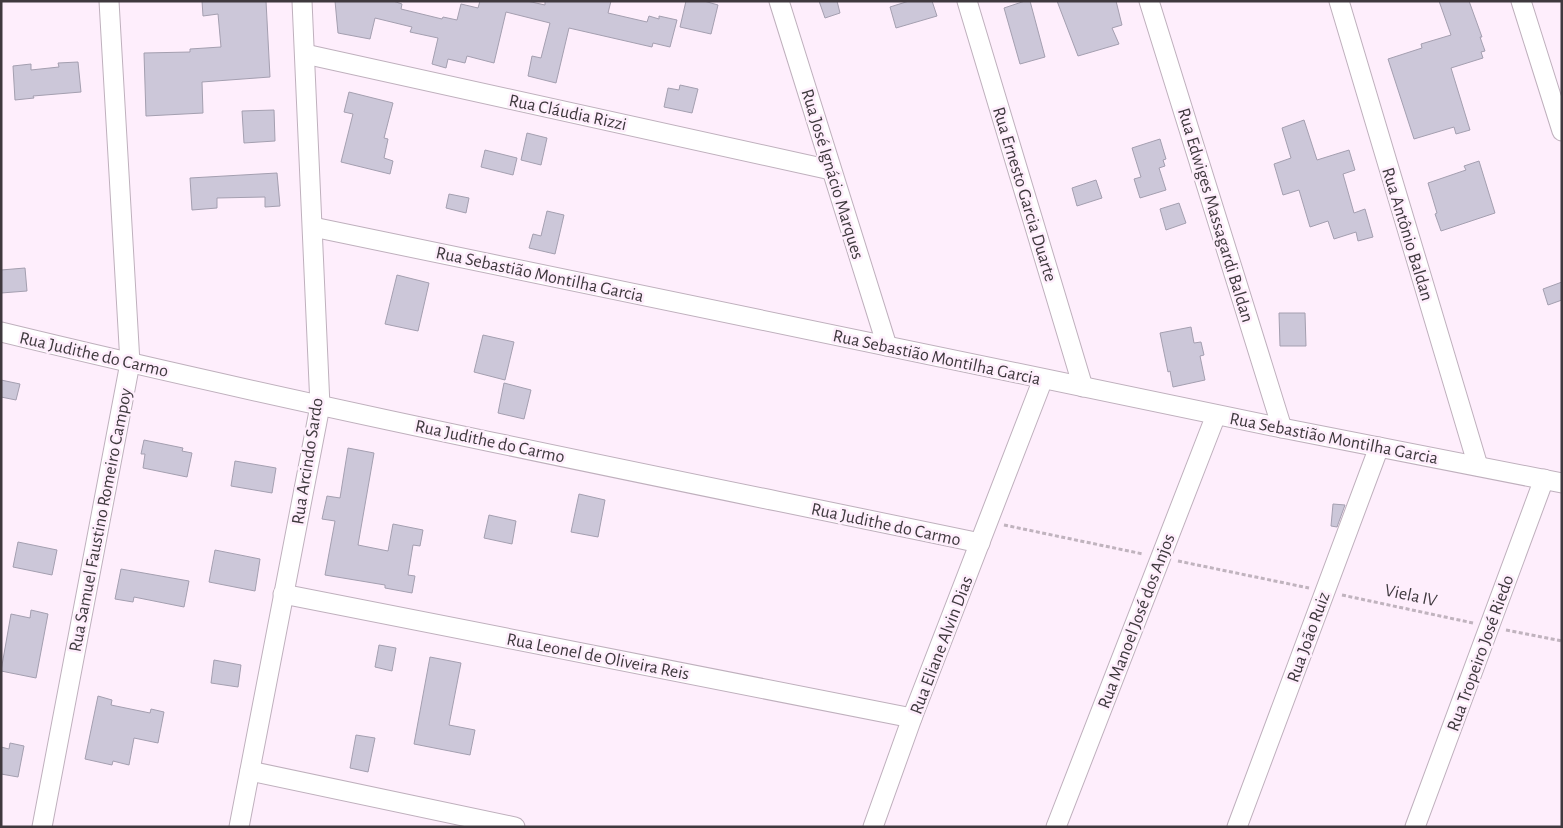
<svg xmlns="http://www.w3.org/2000/svg" width="1563" height="828" font-family="'Alegreya Sans',sans-serif">
<style>
.building{fill:#ccc7d9;stroke:#a49fb0}
.lines{fill:none;stroke-linecap:round;stroke-linejoin:round}
.minor-casing{stroke:#bfb0bd;stroke-width:21}
.path{stroke:#c0b3be;stroke-width:3;stroke-dasharray:4 2.5;stroke-linecap:butt}
.minor{stroke:#fff;stroke-width:19}
.labels{text-anchor:middle;stroke-width:5;stroke-linejoin:round;paint-order:stroke}
.street-label{font-size:18px;fill:#3f393e;stroke:#feeefc}
</style>
<rect width="100%" height="100%" fill="#feeefc"/>
<g class="building">
<path d="M 202,1 L 266,1 L 270,77 L 202,82 L 203,113 L 146,116 L 144,53 L 190,52 L 190,49 L 221,47 L 218,14 L 203,16 Z"/>
<path d="M 335,1 L 393,1 L 402,4 L 401,9 L 442,19 L 443,17 L 457,20 L 461,4 L 478,8 L 480,1 L 527,1 L 545,5 L 545,1 L 611,1 L 608,13 L 647,22 L 649,16 L 659,19 L 659,16 L 677,20 L 670,47 L 653,43 L 652,47 L 569,28 L 556,83 L 528,76 L 532,56 L 541,58 L 550,23 L 506,12 L 494,63 L 467,56 L 465,63 L 448,59 L 446,68 L 432,64 L 438,38 L 410,32 L 412,27 L 375,18 L 370,39 L 338,33 Z"/>
<path d="M 686,1 L 704,1 L 718,5 L 711,34 L 680,27 Z"/>
<path d="M 819,1 L 837,1 L 840,13 L 825,18 Z"/>
<path d="M 909,1 L 932,1 L 937,16 L 896,28 L 890,7 Z"/>
<path d="M 1025,1 L 1030,1 L 1045,57 L 1020,64 L 1004,8 Z"/>
<path d="M 1057,1 L 1116,1 L 1122,25 L 1112,28 L 1119,44 L 1078,56 Z"/>
<path d="M 1439,1 L 1469,1 L 1482,37 L 1480,37 L 1485,51 L 1481,52 L 1483,58 L 1451,68 L 1470,130 L 1456,134 L 1454,127 L 1414,139 L 1388,59 L 1422,48 L 1421,44 L 1451,35 Z"/>
<path d="M 78,62 L 81,92 L 33,96 L 34,98 L 15,100 L 13,66 L 31,64 L 31,70 L 59,67 L 58,63 Z"/>
<path d="M 680,85 L 698,89 L 692,113 L 664,107 L 668,88 L 679,90 Z"/>
<path d="M 349,92 L 393,103 L 384,138 L 388,139 L 384,158 L 393,161 L 390,174 L 341,162 L 353,114 L 344,112 Z"/>
<path d="M 274,110 L 275,141 L 244,143 L 242,111 Z"/>
<path d="M 1304,120 L 1317,160 L 1349,150 L 1355,170 L 1343,174 L 1354,213 L 1365,209 L 1373,237 L 1358,241 L 1356,232 L 1334,239 L 1328,221 L 1310,227 L 1299,190 L 1283,195 L 1274,164 L 1291,158 L 1282,128 Z"/>
<path d="M 527,133 L 547,138 L 541,165 L 521,160 Z"/>
<path d="M 1160,139 L 1166,159 L 1163,160 L 1165,166 L 1159,168 L 1166,190 L 1140,198 L 1134,179 L 1141,177 L 1132,148 Z"/>
<path d="M 485,150 L 517,158 L 513,175 L 481,167 Z"/>
<path d="M 1479,161 L 1495,213 L 1441,231 L 1435,214 L 1437,213 L 1428,183 L 1466,170 L 1464,166 Z"/>
<path d="M 277,173 L 280,206 L 265,207 L 265,197 L 217,198 L 217,208 L 192,210 L 190,178 Z"/>
<path d="M 1096,180 L 1102,198 L 1077,206 L 1072,188 Z"/>
<path d="M 449,194 L 469,198 L 466,213 L 446,208 Z"/>
<path d="M 1179,203 L 1186,223 L 1166,230 L 1160,209 Z"/>
<path d="M 547,211 L 564,215 L 555,254 L 529,248 L 533,234 L 541,236 Z"/>
<path d="M 25,268 L 27,291 L 1,293 L 1,270 Z"/>
<path d="M 397,275 L 429,283 L 418,331 L 385,324 Z"/>
<path d="M 1562,282 L 1562,300 L 1548,305 L 1543,289 Z"/>
<path d="M 1279,313 L 1305,313 L 1306,346 L 1280,346 Z"/>
<path d="M 1191,327 L 1194,343 L 1201,342 L 1204,355 L 1200,356 L 1205,380 L 1173,387 L 1170,371 L 1168,372 L 1160,333 Z"/>
<path d="M 483,335 L 514,342 L 505,380 L 474,372 Z"/>
<path d="M 1,380 L 20,384 L 16,400 L 1,397 Z"/>
<path d="M 504,383 L 531,390 L 524,419 L 498,413 Z"/>
<path d="M 144,440 L 183,448 L 182,451 L 192,453 L 187,477 L 143,468 L 145,454 L 141,454 Z"/>
<path d="M 348,448 L 374,453 L 358,545 L 388,551 L 393,524 L 423,530 L 420,546 L 413,545 L 408,575 L 415,576 L 412,593 L 385,588 L 385,585 L 325,575 L 335,521 L 322,519 L 327,496 L 340,498 Z"/>
<path d="M 235,461 L 276,468 L 272,493 L 231,486 Z"/>
<path d="M 579,494 L 605,500 L 598,537 L 571,532 Z"/>
<path d="M 1333,504 L 1345,505 L 1337,527 L 1331,526 Z"/>
<path d="M 489,515 L 516,521 L 512,544 L 484,538 Z"/>
<path d="M 18,542 L 57,550 L 52,575 L 13,567 Z"/>
<path d="M 215,550 L 260,559 L 255,591 L 209,582 Z"/>
<path d="M 121,569 L 189,581 L 184,607 L 134,597 L 133,602 L 115,599 Z"/>
<path d="M 31,610 L 48,614 L 36,678 L 1,671 L 11,614 L 30,618 Z"/>
<path d="M 379,645 L 396,648 L 392,671 L 375,667 Z"/>
<path d="M 430,657 L 461,663 L 449,725 L 475,730 L 470,755 L 414,744 Z"/>
<path d="M 214,660 L 241,665 L 238,687 L 211,683 Z"/>
<path d="M 98,696 L 112,700 L 111,705 L 150,713 L 151,709 L 164,712 L 158,743 L 134,738 L 129,765 L 113,761 L 112,765 L 85,759 Z"/>
<path d="M 356,735 L 375,738 L 368,772 L 350,768 Z"/>
<path d="M 10,743 L 24,746 L 18,777 L 1,774 L 1,747 L 9,749 Z"/>
</g>
<g class="lines">
<g class="minor-casing">
<g id="minor">
<path d="M 779,1 L 887,346"/>
<path d="M 967,1 L 1083,387"/>
<path d="M 1149,1 L 1282,428"/>
<path d="M 1339,1 L 1478,466"/>
<path d="M 1521,1 L 1562,131"/>
<path d="M 305,54 L 831,170"/>
<path d="M 313,227 L 1282,428 L 1562,483"/>
<path d="M 1,332 C 326,411 653,475 980,543"/>
<path d="M 283,594 L 912,718"/>
<path d="M 250,771 L 515,827"/>
<path d="M 42,827 L 130,363 L 109,1"/>
<path d="M 239,827 L 320,406 L 302,1"/>
<path d="M 873,827 L 912,718 L 1043,379"/>
<path d="M 1056,827 L 1216,415"/>
<path d="M 1237,827 L 1379,447"/>
<path d="M 1415,827 L 1544,479"/>
</g>
</g>
<g class="path">
<path d="M 1004,525 L 1143,554"/>
<path d="M 1178,561 L 1309,588"/>
<path d="M 1342,595 L 1473,623"/>
<path d="M 1506,630 L 1562,641"/>
</g>
<use href="#minor" class="minor"/>
</g>
<g class="labels">
<g class="street-label">
<text transform="translate(568 112) rotate(12)" y="6">Rua Cláudia Rizzi</text>
<text transform="translate(833 174) rotate(73)" y="6">Rua José Ignácio Marques</text>
<text transform="translate(1025 194) rotate(73)" y="6">Rua Ernesto Garcia Duarte</text>
<text transform="translate(1216 215) rotate(73)" y="6">Rua Edwiges Massagardi Baldan</text>
<text transform="translate(1408 234) rotate(73)" y="6">Rua Antônio Baldan</text>
<text transform="translate(540 274) rotate(12)" y="6">Rua Sebastião Montilha Garcia</text>
<text transform="translate(94 354) rotate(13)" y="6">Rua Judithe do Carmo</text>
<text transform="translate(937 357) rotate(12)" y="6">Rua Sebastião Montilha Garcia</text>
<text transform="translate(1334 438) rotate(11)" y="6">Rua Sebastião Montilha Garcia</text>
<text transform="translate(490 441) rotate(12)" y="6">Rua Judithe do Carmo</text>
<text transform="translate(307 461) rotate(-81)" y="6">Rua Arcindo Sardo</text>
<text transform="translate(100 520) rotate(-79)" y="6">Rua Samuel Faustino Romeiro Campoy</text>
<text transform="translate(886 524) rotate(12)" y="6">Rua Judithe do Carmo</text>
<text transform="translate(1411 595) rotate(12)" y="6">Viela IV</text>
<text transform="translate(1136 621) rotate(-69)" y="6">Rua Manoel José dos Anjos</text>
<text transform="translate(1308 637) rotate(-70)" y="6">Rua João Ruiz</text>
<text transform="translate(941 645) rotate(-69)" y="6">Rua Eliane Alvin Dias</text>
<text transform="translate(1480 653) rotate(-70)" y="6">Rua Tropeiro José Riedo</text>
<text transform="translate(598 656) rotate(11)" y="6">Rua Leonel de Oliveira Reis</text>
</g>
</g>
<rect width="1563" height="828" fill="none" stroke="#3f393e" stroke-width="5"/>
</svg>
